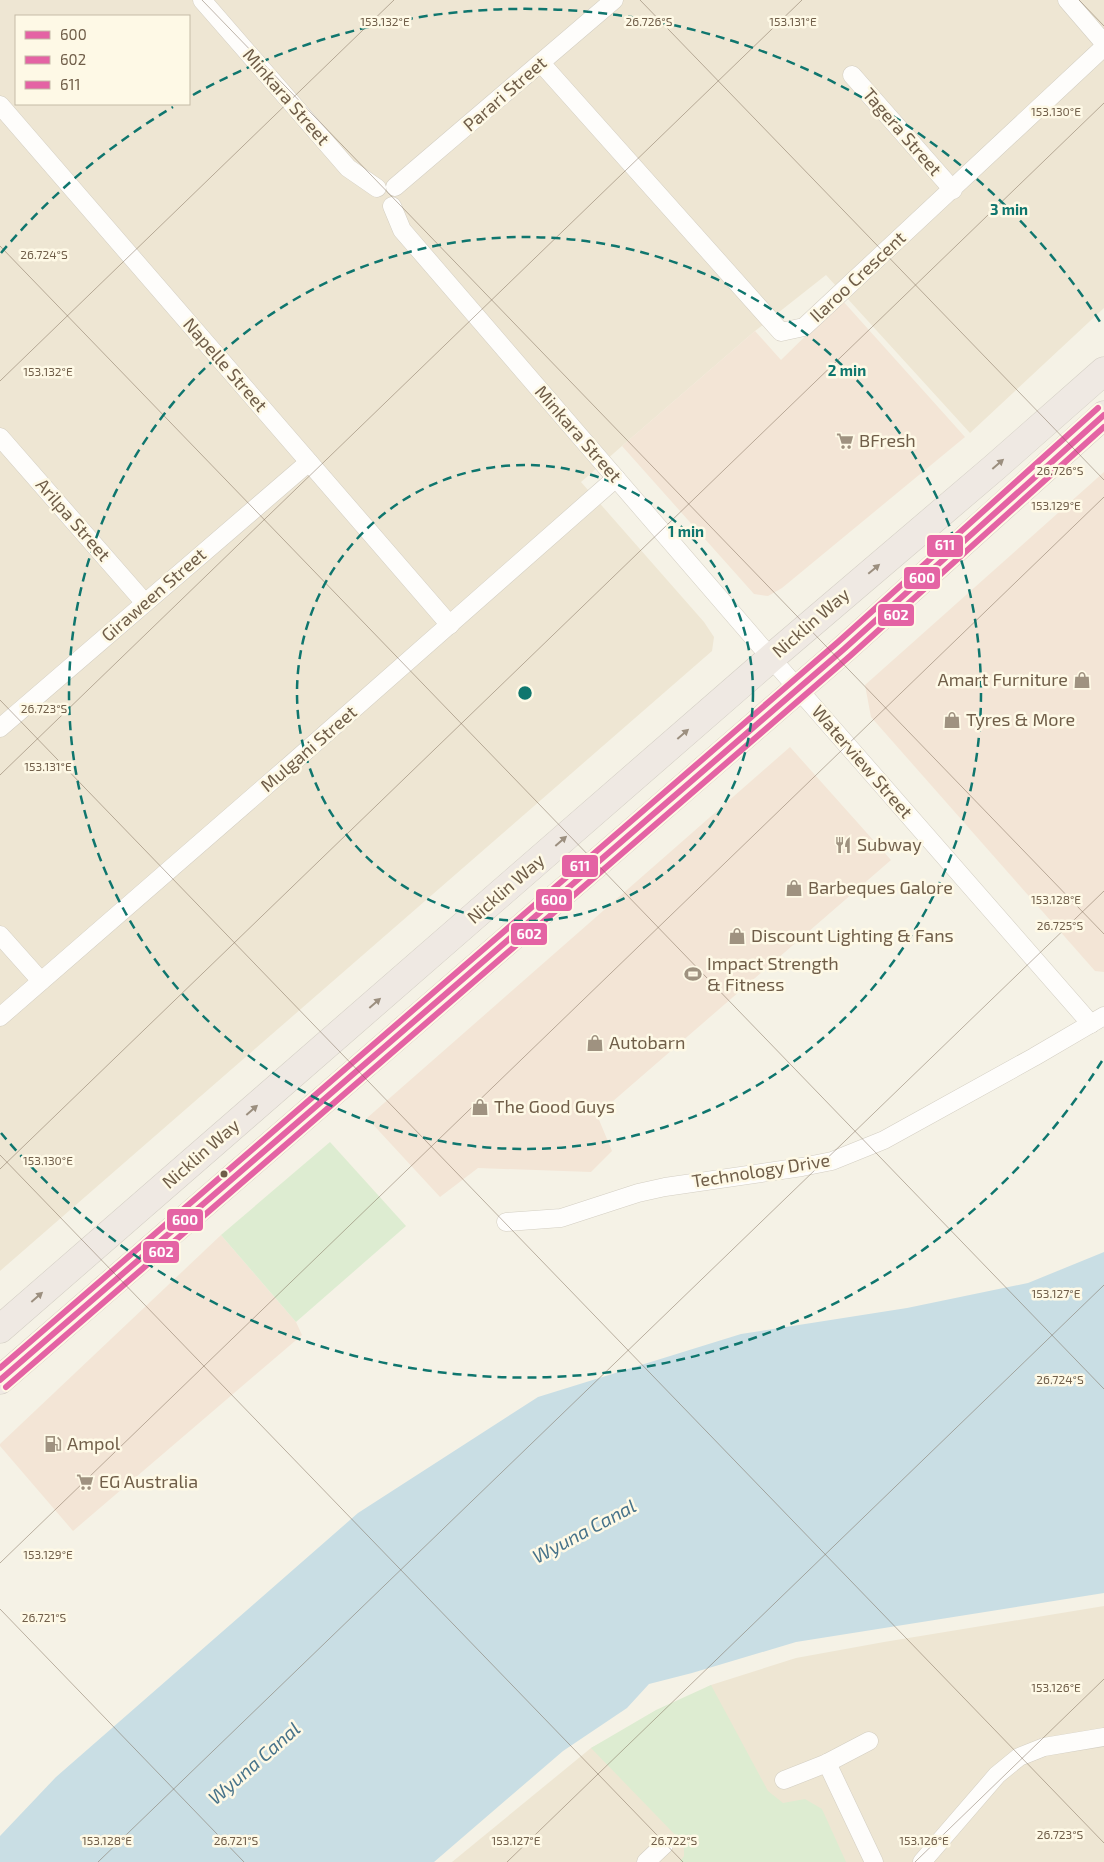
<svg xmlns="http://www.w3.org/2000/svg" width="1104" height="1862" font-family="'Exo 2',sans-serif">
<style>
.residential{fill:#eee6d3;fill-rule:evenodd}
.commercial{fill:#f3e5d6}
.green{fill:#ddecd1}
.water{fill:#c9dee4}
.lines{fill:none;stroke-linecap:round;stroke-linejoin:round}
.street-casing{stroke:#d3cec2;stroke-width:19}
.highway-casing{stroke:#d3cec4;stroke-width:29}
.street{stroke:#fefdfb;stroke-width:18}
.highway{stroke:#efe9e3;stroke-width:28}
.bus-1-casing{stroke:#fef9e6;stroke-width:10}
.bus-2-casing{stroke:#fef9e6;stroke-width:10}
.bus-3-casing{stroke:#fef9e6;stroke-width:10}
.bus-1{stroke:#e463a4;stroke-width:6}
.bus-2{stroke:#e463a4;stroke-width:6}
.bus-3{stroke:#e463a4;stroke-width:6}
.oneway{fill:#9c8f7f}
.ticks{fill:none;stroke:#705e49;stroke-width:1;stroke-opacity:0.45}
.ring{fill:none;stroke:#0f766e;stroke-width:2.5;stroke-dasharray:9 6}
.bus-dot{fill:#705e49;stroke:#fef9e6;stroke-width:2}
.labels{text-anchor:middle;stroke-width:5;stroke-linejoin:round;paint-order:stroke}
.street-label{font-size:18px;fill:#705e49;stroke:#fef9e6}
.poi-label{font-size:18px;fill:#705e49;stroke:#fef9e6;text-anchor:start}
.water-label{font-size:19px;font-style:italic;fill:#47738a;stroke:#fef9e6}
.ticks-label{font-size:12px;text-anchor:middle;fill:#705e49;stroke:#fef9e6;stroke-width:5;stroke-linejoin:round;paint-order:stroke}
.centre{fill:#0f766e;stroke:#fef9e6;stroke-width:2.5}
.ring-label{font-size:15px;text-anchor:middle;font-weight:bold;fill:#0f766e;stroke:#fef9e6;stroke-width:5;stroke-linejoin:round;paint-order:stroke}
.line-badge{stroke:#fef9e6;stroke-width:2}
.badge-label{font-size:14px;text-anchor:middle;font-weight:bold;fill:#fff}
</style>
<rect width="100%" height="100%" fill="#f5f2e6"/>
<g class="residential">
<path d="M 0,0 L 1104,0 L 1104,308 L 970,433 L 826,275 L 755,331 L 622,446 L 581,482 L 704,622 L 714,637 L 712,651 L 0,1271 ZM 16,16 L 189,16 L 189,104 L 16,104 Z"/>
<path d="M 1104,1606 L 1104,1862 L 452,1862 L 591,1748 L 711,1685 L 796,1658 L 884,1642 Z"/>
</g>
<g class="commercial">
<path d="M 842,300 L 965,437 L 782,588 L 768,596 L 754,594 L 622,446 L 755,331 L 781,360 Z"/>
<path d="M 1104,472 L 1104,972 L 1095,971 L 871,717 L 865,685 Z"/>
<path d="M 790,747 L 891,860 L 597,1115 L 612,1151 L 591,1172 L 478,1168 L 440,1197 L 367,1118 Z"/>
<path d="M 221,1235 L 296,1322 L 302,1335 L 73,1531 L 0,1446 L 0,1444 Z"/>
</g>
<g class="green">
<path d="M 330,1142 L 406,1226 L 296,1322 L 221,1235 Z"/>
<path d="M 711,1685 L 768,1791 L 783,1803 L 805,1799 L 822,1809 L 846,1862 L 680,1862 L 684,1856 L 684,1844 L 591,1748 L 656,1710 Z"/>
</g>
<path class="water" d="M 1104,1252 L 1104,1593 L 796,1642 L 692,1673 L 649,1684 L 627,1708 L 563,1751 L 434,1862 L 0,1862 L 0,1836 L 56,1777 L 358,1513 L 538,1397 L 741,1334 L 907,1308 L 1028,1283 Z"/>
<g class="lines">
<g class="street-casing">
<g id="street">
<path d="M 202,0 L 348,168 L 377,188"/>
<path d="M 1067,0 L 1104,43"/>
<path d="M 541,63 L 781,332 L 804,327 L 1104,47"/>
<path d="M 852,75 L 953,190"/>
<path d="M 0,105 L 450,625"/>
<path d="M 395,187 L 614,0"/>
<path d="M 392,206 L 402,230 L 771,658 L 1091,1024"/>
<path d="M 0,437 L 145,603"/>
<path d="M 0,728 L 309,462"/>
<path d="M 0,935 L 41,981"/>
<path d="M 0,1017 L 290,765 L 616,478"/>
<path d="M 506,1222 L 561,1218 L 638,1193 L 665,1187 L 802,1167 L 832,1161 L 884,1140 L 1034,1057 L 1104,1016"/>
<path d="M 827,1763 L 874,1862"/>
<path d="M 784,1780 L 827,1763 L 869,1741"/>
<path d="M 646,1862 L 664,1845"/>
<path d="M 922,1862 L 997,1775 L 1019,1757 L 1044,1747 L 1104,1737"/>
</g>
</g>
<g class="highway-casing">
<g id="highway">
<path d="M 0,1329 L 771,658 L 995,467 L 1104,371"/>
<path d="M 0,1380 L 844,649 L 1104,415"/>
</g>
</g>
<use href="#street" class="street"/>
<use href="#highway" class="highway"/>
<g class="bus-1-casing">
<path id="bus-1" d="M 0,1380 L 844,649 L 1104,415"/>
</g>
<g class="bus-2-casing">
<path id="bus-2" d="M 6,1387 L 850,656 L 1104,427"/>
</g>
<g class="bus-3-casing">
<path id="bus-3" d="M 0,1368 L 838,642 L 1098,408"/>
</g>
<use href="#bus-1" class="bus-1"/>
<use href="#bus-2" class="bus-2"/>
<use href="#bus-3" class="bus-3"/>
</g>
<defs><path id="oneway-solid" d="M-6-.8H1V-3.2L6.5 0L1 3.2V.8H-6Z" transform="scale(1.25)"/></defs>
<g class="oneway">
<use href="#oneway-solid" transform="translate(998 464) rotate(-41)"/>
<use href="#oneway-solid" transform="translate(874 569) rotate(-40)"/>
<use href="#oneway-solid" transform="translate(683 734) rotate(-41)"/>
<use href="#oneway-solid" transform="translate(561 841) rotate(-41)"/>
<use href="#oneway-solid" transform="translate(375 1003) rotate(-41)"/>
<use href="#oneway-solid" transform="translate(252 1110) rotate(-41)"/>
<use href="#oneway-solid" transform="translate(37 1297) rotate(-41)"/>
</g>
<path class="ticks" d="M 202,0 L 1104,934M 640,0 L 1104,480M 1079,0 L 1104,26M 0,246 L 1104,1389M 0,381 L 394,0M 0,700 L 1104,1843M 0,775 L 802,0M 0,1155 L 683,1862M 0,1169 L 1104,103M 0,1563 L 1104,497M 0,1609 L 244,1862M 98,1862 L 1104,891M 507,1862 L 1104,1285M 915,1862 L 1104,1679"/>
<g class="ring">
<circle cx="525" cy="693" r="228"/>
<circle cx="525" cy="693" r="456"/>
<path d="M1102 1061A684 684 0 0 1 1 1133M1 253A684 684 0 0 1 173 107M193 95A684 684 0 0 1 1102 325"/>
</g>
<defs>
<g id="supermarket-bare" transform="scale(1.35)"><path d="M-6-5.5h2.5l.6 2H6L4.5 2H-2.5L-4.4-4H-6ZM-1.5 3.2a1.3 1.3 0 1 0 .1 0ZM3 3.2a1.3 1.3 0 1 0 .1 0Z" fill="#9f9280" stroke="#fef9e6" stroke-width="2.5" paint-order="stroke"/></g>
<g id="shop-bare" transform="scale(1.35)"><path d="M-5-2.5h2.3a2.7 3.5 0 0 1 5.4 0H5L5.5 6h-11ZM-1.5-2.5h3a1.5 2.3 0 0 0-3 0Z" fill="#9f9280" stroke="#fef9e6" stroke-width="2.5" paint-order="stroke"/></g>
<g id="restaurant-bare" transform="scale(1.35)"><path d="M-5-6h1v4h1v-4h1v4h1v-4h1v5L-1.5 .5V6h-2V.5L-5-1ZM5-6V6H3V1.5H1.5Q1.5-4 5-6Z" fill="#9f9280" stroke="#fef9e6" stroke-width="2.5" paint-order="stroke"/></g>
<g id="stadium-bare" transform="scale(1.35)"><path d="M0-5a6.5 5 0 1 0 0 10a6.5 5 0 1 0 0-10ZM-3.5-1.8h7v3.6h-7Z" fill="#9f9280" stroke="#fef9e6" stroke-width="2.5" paint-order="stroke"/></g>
<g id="fuel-bare" transform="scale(1.35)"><path d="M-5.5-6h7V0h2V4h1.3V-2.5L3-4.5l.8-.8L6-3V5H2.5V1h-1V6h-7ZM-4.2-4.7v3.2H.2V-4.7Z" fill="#9f9280" stroke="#fef9e6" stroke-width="2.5" paint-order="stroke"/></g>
</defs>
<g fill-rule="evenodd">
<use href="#supermarket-bare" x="845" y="441"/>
<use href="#shop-bare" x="1082" y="680"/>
<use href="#shop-bare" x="952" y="720"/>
<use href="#restaurant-bare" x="843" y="845"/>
<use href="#shop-bare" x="794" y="888"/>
<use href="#shop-bare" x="737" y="936"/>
<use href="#stadium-bare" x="693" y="974"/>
<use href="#shop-bare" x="595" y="1043"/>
<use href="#shop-bare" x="480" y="1107"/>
<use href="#fuel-bare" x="53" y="1444"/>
<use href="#supermarket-bare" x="85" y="1482"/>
</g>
<circle class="bus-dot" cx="224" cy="1174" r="4.5"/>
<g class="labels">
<g class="street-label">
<text transform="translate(505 94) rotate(-41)" y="6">Parari Street</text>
<text transform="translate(286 97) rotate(49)" y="6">Minkara Street</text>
<text transform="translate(902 132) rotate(49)" y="6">Tagera Street</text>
<text transform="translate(858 277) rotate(-43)" y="6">Ilaroo Crescent</text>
<text transform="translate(225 365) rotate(49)" y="6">Napelle Street</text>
<text transform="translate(578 434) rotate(49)" y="6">Minkara Street</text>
<text transform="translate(73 520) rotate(49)" y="6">Arilpa Street</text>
<text transform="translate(154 595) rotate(-41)" y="6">Giraween Street</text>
<text transform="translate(811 623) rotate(-41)" y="6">Nicklin Way</text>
<text transform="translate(309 749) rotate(-41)" y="6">Mulgani Street</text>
<text transform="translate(862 762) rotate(49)" y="6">Waterview Street</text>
<text transform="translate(506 889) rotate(-41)" y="6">Nicklin Way</text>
<text transform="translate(201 1154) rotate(-41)" y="6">Nicklin Way</text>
<text transform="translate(761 1171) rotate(-9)" y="6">Technology Drive</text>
</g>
<g class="poi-label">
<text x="859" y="447">BFresh</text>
<text x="1068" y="686" text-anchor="end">Amart Furniture</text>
<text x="966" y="726">Tyres &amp; More</text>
<text x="857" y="851">Subway</text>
<text x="808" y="894">Barbeques Galore</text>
<text x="751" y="942">Discount Lighting &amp; Fans</text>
<text x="707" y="970">Impact Strength<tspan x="707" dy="21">&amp; Fitness</tspan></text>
<text x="609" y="1049">Autobarn</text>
<text x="494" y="1113">The Good Guys</text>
<text x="67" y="1450">Ampol</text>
<text x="99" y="1488">EG Australia</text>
</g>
<g class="water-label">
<text transform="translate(584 1531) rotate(-28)" y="7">Wyuna Canal</text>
<text transform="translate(254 1763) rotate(-41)" y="7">Wyuna Canal</text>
</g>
</g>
<g class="ticks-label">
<text x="385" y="26">153.132°E</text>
<text x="793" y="26">153.131°E</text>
<text x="649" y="26">26.726°S</text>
<text x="1056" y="116">153.130°E</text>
<text x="44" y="259">26.724°S</text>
<text x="48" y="376">153.132°E</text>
<text x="1060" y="475">26.726°S</text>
<text x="1056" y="510">153.129°E</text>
<text x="44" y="713">26.723°S</text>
<text x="48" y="771">153.131°E</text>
<text x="1056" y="904">153.128°E</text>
<text x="1060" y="930">26.725°S</text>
<text x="48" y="1165">153.130°E</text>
<text x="1056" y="1298">153.127°E</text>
<text x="1060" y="1384">26.724°S</text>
<text x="48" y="1559">153.129°E</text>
<text x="44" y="1622">26.721°S</text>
<text x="1056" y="1692">153.126°E</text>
<text x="1060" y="1839">26.723°S</text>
<text x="236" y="1845">26.721°S</text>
<text x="674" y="1845">26.722°S</text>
<text x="107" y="1845">153.128°E</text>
<text x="516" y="1845">153.127°E</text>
<text x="924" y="1845">153.126°E</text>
</g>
<circle cx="525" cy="693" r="8" class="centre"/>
<g class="ring-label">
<text x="1009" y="215">3 min</text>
<text x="847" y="376">2 min</text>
<text x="686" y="537">1 min</text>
</g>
<g class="line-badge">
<rect x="926" y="534" width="38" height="24" rx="5" fill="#e463a4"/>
<rect x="903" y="566" width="38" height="24" rx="5" fill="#e463a4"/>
<rect x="877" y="603" width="38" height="24" rx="5" fill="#e463a4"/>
<rect x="561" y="854" width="38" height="24" rx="5" fill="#e463a4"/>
<rect x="535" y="888" width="38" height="24" rx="5" fill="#e463a4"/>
<rect x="510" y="922" width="38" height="24" rx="5" fill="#e463a4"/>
<rect x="166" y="1208" width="38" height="24" rx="5" fill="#e463a4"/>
<rect x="142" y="1240" width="38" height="24" rx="5" fill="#e463a4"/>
</g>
<g class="badge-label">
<text x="945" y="550">611</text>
<text x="922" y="583">600</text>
<text x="896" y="620">602</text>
<text x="580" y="871">611</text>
<text x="554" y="905">600</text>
<text x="529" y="939">602</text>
<text x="185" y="1225">600</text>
<text x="161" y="1257">602</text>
</g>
<rect x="15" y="15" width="175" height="90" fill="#fef9e6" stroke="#c5bba7"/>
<rect x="25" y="31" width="25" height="8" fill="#e463a4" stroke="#c5bba7"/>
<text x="60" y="40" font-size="15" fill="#705e49">600</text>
<rect x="25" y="56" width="25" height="8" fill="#e463a4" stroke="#c5bba7"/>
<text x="60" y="65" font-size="15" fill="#705e49">602</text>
<rect x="25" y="81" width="25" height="8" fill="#e463a4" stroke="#c5bba7"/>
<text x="60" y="90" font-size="15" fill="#705e49">611</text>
</svg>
